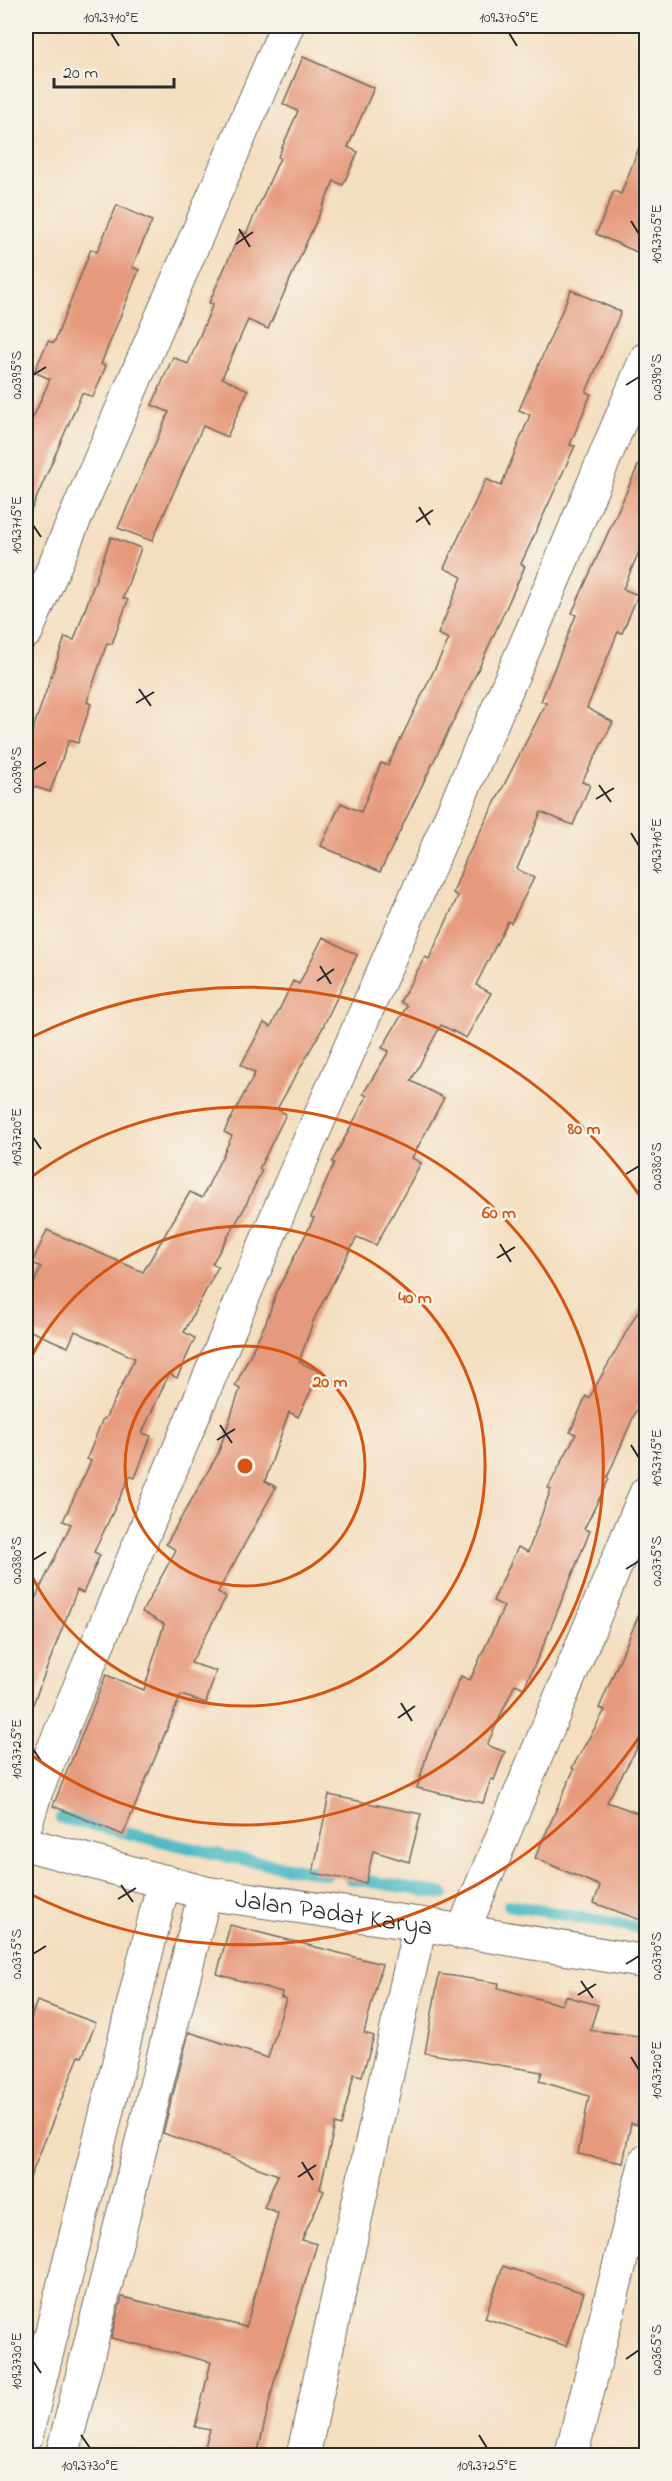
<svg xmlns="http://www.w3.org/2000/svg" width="672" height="2481" font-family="'Indie Flower',sans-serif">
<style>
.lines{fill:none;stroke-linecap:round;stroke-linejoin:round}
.stream{stroke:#4ab8c2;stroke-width:12}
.building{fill:#e69a7d}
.street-casing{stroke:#716a5f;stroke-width:35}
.street{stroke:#fff;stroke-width:33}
.ticks{fill:none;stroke:#2b2b2b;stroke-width:2}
.ring{fill:none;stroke:#d5540f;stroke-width:3}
.labels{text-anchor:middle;stroke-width:5;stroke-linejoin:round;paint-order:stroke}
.street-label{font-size:26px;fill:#2b2b2b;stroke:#f7f3e8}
.centre{fill:#d5540f;stroke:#f7f3e8;stroke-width:3}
.ring-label{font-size:18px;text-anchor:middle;font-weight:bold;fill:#d5540f;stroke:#f7f3e8;stroke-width:5;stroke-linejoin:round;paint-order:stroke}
.neatline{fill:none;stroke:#2b2b2b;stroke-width:2}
.ticks-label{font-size:15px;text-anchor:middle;fill:#2b2b2b}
</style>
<rect width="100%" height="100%" fill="#f7f3e8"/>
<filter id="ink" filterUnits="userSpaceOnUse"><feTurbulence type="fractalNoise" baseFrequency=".0167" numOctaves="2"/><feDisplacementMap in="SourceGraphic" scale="12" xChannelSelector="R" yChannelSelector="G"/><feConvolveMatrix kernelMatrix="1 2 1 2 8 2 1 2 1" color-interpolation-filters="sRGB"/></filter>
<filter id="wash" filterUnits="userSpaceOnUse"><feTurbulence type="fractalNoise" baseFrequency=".008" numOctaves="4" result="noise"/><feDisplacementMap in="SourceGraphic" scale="24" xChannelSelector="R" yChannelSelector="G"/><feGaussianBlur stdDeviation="1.35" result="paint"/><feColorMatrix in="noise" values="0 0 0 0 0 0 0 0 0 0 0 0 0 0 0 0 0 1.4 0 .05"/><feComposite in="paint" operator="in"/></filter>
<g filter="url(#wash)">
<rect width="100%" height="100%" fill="#f4dec0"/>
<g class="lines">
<g class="stream">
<path d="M 61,1818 L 229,1857 L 327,1874"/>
<path d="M 350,1878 L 443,1894"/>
<path d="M 509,1905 L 646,1929"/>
</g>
</g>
<g id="blocks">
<g class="building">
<path d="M 303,57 L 374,88 L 348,147 L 358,152 L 343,185 L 334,181 L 268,329 L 248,320 L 222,378 L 248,390 L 227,437 L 203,426 L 152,541 L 118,528 L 169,412 L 152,405 L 173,357 L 188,364 L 213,304 L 209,303 L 241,231 L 246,234 L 280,158 L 278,157 L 298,111 L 283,104 Z"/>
<path d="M 644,135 L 646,136 L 646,256 L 596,234 L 614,191 L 621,194 Z"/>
<path d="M 117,205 L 152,221 L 132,267 L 139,270 L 101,364 L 106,366 L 93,397 L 82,393 L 26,522 L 26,434 L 50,379 L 34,372 L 48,341 L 54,343 L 91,249 L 97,252 Z"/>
<path d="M 571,290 L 621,312 L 586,392 L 591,394 L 570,445 L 575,446 L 521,564 L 525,566 L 478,670 L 380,872 L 321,846 L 341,803 L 361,812 L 381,763 L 388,765 L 449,639 L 438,634 L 462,577 L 444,568 L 486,479 L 501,486 L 530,415 L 519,410 Z"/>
<path d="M 646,448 L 646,535 L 623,589 L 638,595 L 622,633 L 618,632 L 587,708 L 613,722 L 582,782 L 590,785 L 573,825 L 541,812 L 517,869 L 534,878 L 511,923 L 508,921 L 476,985 L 491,993 L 466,1038 L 441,1025 L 411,1081 L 444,1098 L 412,1158 L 421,1163 L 376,1245 L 357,1237 L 314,1319 L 299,1362 L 320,1372 L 298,1417 L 289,1412 L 265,1481 L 276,1487 L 218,1592 L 226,1597 L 191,1663 L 216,1671 L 206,1703 L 181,1695 L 123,1835 L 53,1806 L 106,1675 L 144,1690 L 164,1624 L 142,1612 L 176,1550 L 166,1544 L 218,1454 L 240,1389 L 235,1386 L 266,1322 L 277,1291 L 314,1218 L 311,1217 L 334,1163 L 332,1162 L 367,1096 L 363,1094 L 389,1051 L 382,1048 L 407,1006 L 400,1002 L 425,957 L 429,959 L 458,896 L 453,893 L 466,859 L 546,703 L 541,701 L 576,615 L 572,613 Z"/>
<path d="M 111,537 L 141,548 L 123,598 L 128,600 L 112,644 L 107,643 L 87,702 L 91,704 L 78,743 L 69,740 L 50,792 L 26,784 L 26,749 L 65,637 L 74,640 Z"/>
<path d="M 323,937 L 357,955 L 322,1029 L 277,1109 L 286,1114 L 259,1169 L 262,1170 L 244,1209 L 212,1264 L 218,1267 L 184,1332 L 195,1338 L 177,1378 L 169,1374 L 142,1433 L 151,1436 L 135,1478 L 130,1476 L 94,1552 L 100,1555 L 83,1593 L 77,1590 L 28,1717 L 26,1716 L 26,1596 L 35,1599 L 71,1524 L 63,1521 L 91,1461 L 87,1459 L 103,1418 L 105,1419 L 135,1358 L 75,1331 L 68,1347 L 26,1329 L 26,1303 L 41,1267 L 32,1263 L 47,1230 L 143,1272 L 190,1192 L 202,1198 L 232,1136 L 224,1132 L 255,1073 L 241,1065 L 264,1023 L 271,1027 L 293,981 L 299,984 Z"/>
<path d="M 646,1297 L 646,1391 L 635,1413 L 607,1478 L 609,1479 L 584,1529 L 590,1531 L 544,1644 L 524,1688 L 515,1684 L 487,1745 L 505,1752 L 494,1780 L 491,1779 L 483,1803 L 417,1788 L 427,1754 L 461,1676 L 470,1680 L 504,1606 L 493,1601 L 518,1547 L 528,1552 L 551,1489 L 548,1488 L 576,1434 L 570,1432 L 586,1396 L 589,1398 Z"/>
<path d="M 646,1598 L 646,1732 L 607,1802 L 646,1816 L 646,1922 L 594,1903 L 600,1886 L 535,1858 L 574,1769 L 572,1768 L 605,1710 L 599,1708 Z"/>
<path d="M 329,1795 L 421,1814 L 409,1862 L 373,1851 L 366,1883 L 313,1873 Z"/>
<path d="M 230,1925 L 382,1964 L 364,2033 L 374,2036 L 362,2076 L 354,2074 L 341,2126 L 335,2124 L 320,2189 L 324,2191 L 302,2240 L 317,2244 L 273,2386 L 257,2456 L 202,2456 L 210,2430 L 195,2427 L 211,2362 L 111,2338 L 122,2297 L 246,2327 L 278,2213 L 264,2207 L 278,2175 L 163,2133 L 189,2032 L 268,2058 L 286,1999 L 281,1997 L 282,1992 L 217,1974 Z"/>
<path d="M 439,1974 L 499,1983 L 498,1988 L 562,2005 L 565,1996 L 598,2005 L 590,2030 L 646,2037 L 637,2125 L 631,2123 L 623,2163 L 578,2154 L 589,2096 L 539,2081 L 542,2072 L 425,2053 Z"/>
<path d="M 37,2001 L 96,2023 L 82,2057 L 79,2056 L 27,2185 L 26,2031 Z"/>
<path d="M 503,2266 L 584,2293 L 566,2346 L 485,2318 Z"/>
</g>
</g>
</g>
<g filter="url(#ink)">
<use href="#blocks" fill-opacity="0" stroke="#716a5f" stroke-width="1.5"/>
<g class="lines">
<g class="street-casing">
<g id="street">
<path d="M 26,632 L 287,26"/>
<path d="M 26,1823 L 36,1791 L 282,1204 L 534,626 L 646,359"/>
<path id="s1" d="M 26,1844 L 205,1893 L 420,1924 L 646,1962"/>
<path d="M 462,1933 L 646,1493"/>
<path d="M 26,2436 L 164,1881"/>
<path d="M 62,2456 L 205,1893"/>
<path d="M 303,2456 L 420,1924"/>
<path d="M 571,2456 L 646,2161"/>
</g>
</g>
<use href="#street" class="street"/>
</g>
</g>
<path class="ticks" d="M 111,33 L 119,46M 509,33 L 517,46M 631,221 L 639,234M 239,229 L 250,247M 236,244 L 253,232M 33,375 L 46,367M 626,385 L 639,377M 419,507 L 430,525M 416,522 L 433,510M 33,525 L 41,537M 139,689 L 151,706M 136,703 L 154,692M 33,770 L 46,762M 599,785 L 611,802M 596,799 L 614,788M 631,833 L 639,846M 320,966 L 331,984M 317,981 L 334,969M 33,1137 L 41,1149M 626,1174 L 639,1166M 500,1244 L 511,1262M 497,1258 L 515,1247M 220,1425 L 232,1443M 217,1440 L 235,1429M 631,1445 L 639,1458M 33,1560 L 46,1552M 626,1569 L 639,1561M 401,1703 L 412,1721M 398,1718 L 415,1706M 33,1749 L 41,1761M 121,1885 L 133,1902M 118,1899 L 136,1888M 33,1954 L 46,1946M 626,1964 L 639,1956M 581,1981 L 593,1998M 578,1995 L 596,1984M 631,2057 L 639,2070M 302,2162 L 313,2180M 298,2177 L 316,2165M 626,2359 L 639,2350M 33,2361 L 41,2373M 81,2435 L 90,2448M 479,2435 L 487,2448"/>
<g class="ring">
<circle cx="245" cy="1466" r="120"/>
<path d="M26 1368A240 240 0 1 1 26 1564"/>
<path d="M26 1181A359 359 0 1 1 26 1751"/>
<path d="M644 1730A479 479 0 0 1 28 1893M28 1039A479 479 0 0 1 644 1202"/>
</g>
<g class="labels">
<g class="street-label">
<text dy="9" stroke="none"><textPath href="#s1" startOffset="316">Jalan Padat Karya</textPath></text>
</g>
</g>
<circle cx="245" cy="1466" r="9" class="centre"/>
<g class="ring-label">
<text x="584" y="1134">80 m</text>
<text x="499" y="1218">60 m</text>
<text x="415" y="1303">40 m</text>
<text x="330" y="1387">20 m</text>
</g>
<rect width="672" height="2481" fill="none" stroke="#f7f3e8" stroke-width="66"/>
<path d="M54 78v9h120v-9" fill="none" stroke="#2b2b2b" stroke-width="3"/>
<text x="63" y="78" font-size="18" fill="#2b2b2b" stroke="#f7f3e8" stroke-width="4.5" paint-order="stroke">20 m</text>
<rect x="33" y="33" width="606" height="2415" class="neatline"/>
<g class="ticks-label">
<text x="111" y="22">109.3710°E</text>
<text x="509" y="22">109.3705°E</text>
<text transform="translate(656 234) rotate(-90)" y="5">109.3705°E</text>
<text transform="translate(16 375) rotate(-90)" y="5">0.0395°S</text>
<text transform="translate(656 377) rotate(-90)" y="5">0.0390°S</text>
<text transform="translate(16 525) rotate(-90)" y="5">109.3715°E</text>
<text transform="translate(16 770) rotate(-90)" y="5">0.0390°S</text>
<text transform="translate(656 846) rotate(-90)" y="5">109.3710°E</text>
<text transform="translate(16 1137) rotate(-90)" y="5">109.3720°E</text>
<text transform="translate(656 1166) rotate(-90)" y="5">0.0380°S</text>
<text transform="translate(656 1458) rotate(-90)" y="5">109.3715°E</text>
<text transform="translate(16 1560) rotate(-90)" y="5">0.0380°S</text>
<text transform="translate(656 1561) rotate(-90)" y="5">0.0375°S</text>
<text transform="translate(16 1749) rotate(-90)" y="5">109.3725°E</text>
<text transform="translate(16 1954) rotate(-90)" y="5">0.0375°S</text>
<text transform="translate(656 1956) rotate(-90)" y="5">0.0370°S</text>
<text transform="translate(656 2070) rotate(-90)" y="5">109.3720°E</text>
<text transform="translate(656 2350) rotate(-90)" y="5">0.0365°S</text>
<text transform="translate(16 2361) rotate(-90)" y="5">109.3730°E</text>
<text x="90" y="2470">109.3730°E</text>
<text x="487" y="2470">109.3725°E</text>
</g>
</svg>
